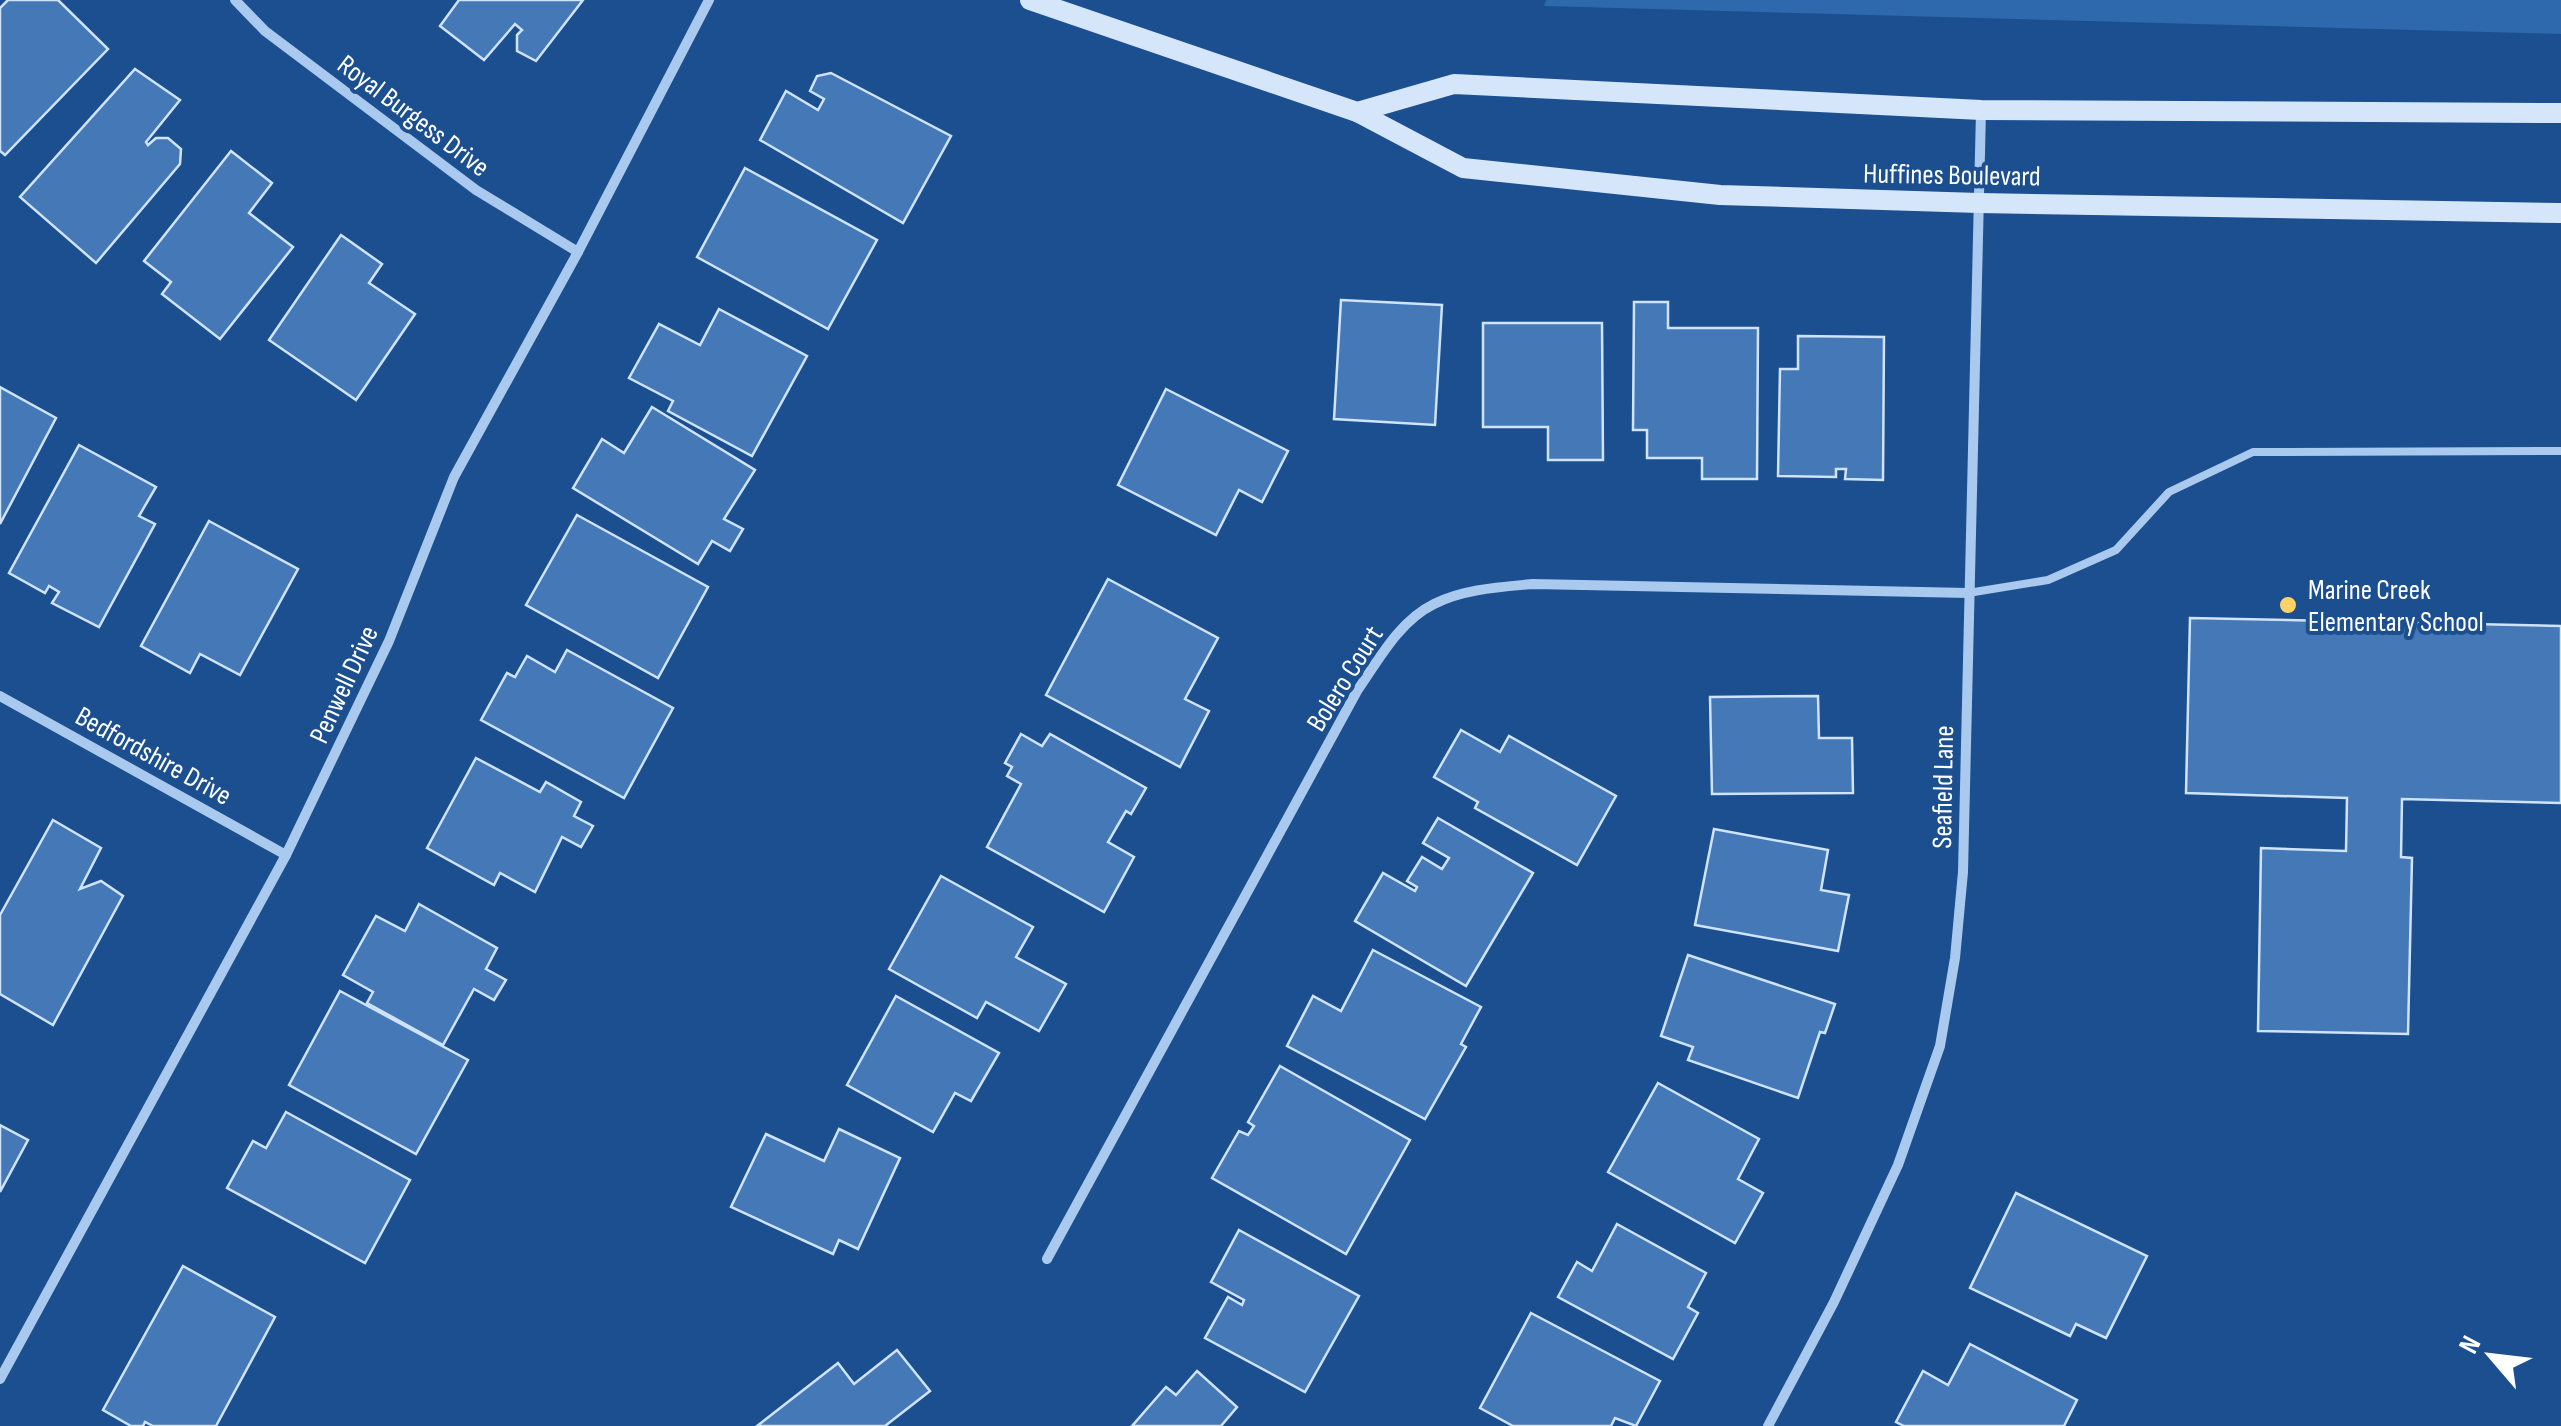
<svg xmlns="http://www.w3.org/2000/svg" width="2561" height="1426" font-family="'Sofia Sans Condensed',sans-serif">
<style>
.green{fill:#2e69ad}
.building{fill:#4478b7;stroke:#cfe3fa;stroke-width:2.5}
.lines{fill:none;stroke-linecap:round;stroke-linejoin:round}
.service{stroke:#a9c9ee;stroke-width:8}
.minor{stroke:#a9c9ee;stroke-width:10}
.secondary{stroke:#d6e6fa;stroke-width:20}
.poi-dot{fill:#ffd166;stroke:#1b4f8f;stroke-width:4}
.labels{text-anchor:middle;stroke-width:8;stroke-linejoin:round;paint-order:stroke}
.street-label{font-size:28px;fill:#fff;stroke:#1b4f8f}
.poi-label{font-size:28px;fill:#fff;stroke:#1b4f8f;text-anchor:start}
</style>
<rect width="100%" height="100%" fill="#1b4f8f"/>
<path class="green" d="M 1546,0 L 2561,0 L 2561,34 L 1544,6 Z"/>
<g class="building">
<path d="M 8,0 L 58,0 L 108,49 L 5,155 L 0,151 L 0,8 Z"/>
<path d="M 459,0 L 583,0 L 536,61 L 517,51 L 517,35 L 522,30 L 515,24 L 484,60 L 440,26 Z"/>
<path d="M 135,69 L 180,100 L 146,142 L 148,145 L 156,138 L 168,138 L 181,149 L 180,164 L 96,263 L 20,197 Z"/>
<path d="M 831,73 L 951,136 L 903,223 L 760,140 L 786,91 L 818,110 L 824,99 L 810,91 L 817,76 Z"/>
<path d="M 231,151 L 272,183 L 249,213 L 293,247 L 220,339 L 162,294 L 171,282 L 144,261 Z"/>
<path d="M 745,168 L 877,240 L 828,329 L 697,257 Z"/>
<path d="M 341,235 L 382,264 L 369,283 L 415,314 L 356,400 L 269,340 Z"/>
<path d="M 1341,300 L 1442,305 L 1435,425 L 1334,419 Z"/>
<path d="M 1634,302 L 1668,302 L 1668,328 L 1758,328 L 1757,479 L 1702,479 L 1702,458 L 1647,458 L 1647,430 L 1633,430 Z"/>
<path d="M 719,309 L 807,356 L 752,456 L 668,411 L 673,401 L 629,378 L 659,324 L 700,345 Z"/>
<path d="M 1483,323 L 1602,323 L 1603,460 L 1548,460 L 1548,427 L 1483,427 Z"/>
<path d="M 1798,336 L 1884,337 L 1883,480 L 1845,479 L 1846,469 L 1836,469 L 1836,477 L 1778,476 L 1780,369 L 1798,369 Z"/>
<path d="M 0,387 L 56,418 L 0,524 Z"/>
<path d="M 1166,389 L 1288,451 L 1262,502 L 1239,490 L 1216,535 L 1118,485 Z"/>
<path d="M 652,407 L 755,470 L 724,519 L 743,529 L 730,551 L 712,541 L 698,564 L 573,488 L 602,439 L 624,453 Z"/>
<path d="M 79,445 L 156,487 L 139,516 L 155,524 L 99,627 L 52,603 L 59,592 L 49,586 L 45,593 L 9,573 Z"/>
<path d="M 577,515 L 708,587 L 658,678 L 526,605 Z"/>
<path d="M 209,521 L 298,569 L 240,675 L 200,654 L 190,673 L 141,646 Z"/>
<path d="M 1108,579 L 1218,638 L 1185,699 L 1209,711 L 1180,767 L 1046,695 Z"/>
<path d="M 2190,618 L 2561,626 L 2561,803 L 2402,799 L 2401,857 L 2412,858 L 2408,1034 L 2258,1031 L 2261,848 L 2346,851 L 2347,798 L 2186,793 Z"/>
<path d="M 567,650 L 673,708 L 624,798 L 481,720 L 507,673 L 515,677 L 527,656 L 555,672 Z"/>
<path d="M 1818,696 L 1819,738 L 1852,738 L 1853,793 L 1712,794 L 1710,697 Z"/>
<path d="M 1461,730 L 1500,752 L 1509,736 L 1616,796 L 1577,865 L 1475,808 L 1478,802 L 1434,777 Z"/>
<path d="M 1021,734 L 1042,746 L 1050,734 L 1146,788 L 1131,814 L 1126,811 L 1108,842 L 1134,857 L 1104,912 L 987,847 L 1021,784 L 1007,776 L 1012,767 L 1005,763 Z"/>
<path d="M 476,758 L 540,792 L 546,782 L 581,802 L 574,816 L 593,826 L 581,847 L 562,837 L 535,892 L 500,873 L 494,885 L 427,848 Z"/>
<path d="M 1438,818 L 1533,873 L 1466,986 L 1355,921 L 1383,873 L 1415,891 L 1417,887 L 1407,881 L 1422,857 L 1442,869 L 1449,858 L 1423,843 Z"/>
<path d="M 53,820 L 101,848 L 80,889 L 101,881 L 123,896 L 53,1025 L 0,994 L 0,915 Z"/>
<path d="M 1714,829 L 1828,850 L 1821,890 L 1849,895 L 1838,951 L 1695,925 Z"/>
<path d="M 941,876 L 1033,927 L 1016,957 L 1066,984 L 1039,1031 L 986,1002 L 977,1018 L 889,969 Z"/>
<path d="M 419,904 L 497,948 L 486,969 L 506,980 L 494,1000 L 474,989 L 443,1045 L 367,1003 L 373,992 L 343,975 L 376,916 L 405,931 Z"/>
<path d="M 1373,950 L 1481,1007 L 1461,1044 L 1466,1047 L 1425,1119 L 1287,1046 L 1313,996 L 1341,1011 Z"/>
<path d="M 1688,955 L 1835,1004 L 1825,1033 L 1820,1032 L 1798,1098 L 1688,1060 L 1693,1047 L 1661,1036 Z"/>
<path d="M 340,991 L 468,1060 L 416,1154 L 289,1085 Z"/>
<path d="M 896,996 L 999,1053 L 971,1101 L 955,1093 L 933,1132 L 847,1085 Z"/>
<path d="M 1280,1066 L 1410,1140 L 1346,1254 L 1212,1178 L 1239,1131 L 1248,1135 L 1254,1126 L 1248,1122 Z"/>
<path d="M 1658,1083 L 1759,1139 L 1738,1179 L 1763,1193 L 1735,1243 L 1608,1172 Z"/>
<path d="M 286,1112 L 410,1180 L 365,1263 L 227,1188 L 253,1141 L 266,1148 Z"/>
<path d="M 0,1125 L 28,1140 L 0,1192 Z"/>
<path d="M 839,1129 L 900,1158 L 858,1249 L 839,1240 L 833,1254 L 731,1207 L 766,1134 L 824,1161 Z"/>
<path d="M 2016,1193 L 2147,1256 L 2106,1338 L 2076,1324 L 2070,1336 L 1970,1288 Z"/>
<path d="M 1617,1224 L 1706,1273 L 1688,1307 L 1698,1313 L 1673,1359 L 1558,1297 L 1577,1262 L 1592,1271 Z"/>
<path d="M 1239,1230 L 1359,1296 L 1305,1392 L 1205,1338 L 1228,1297 L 1242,1305 L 1244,1300 L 1211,1282 Z"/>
<path d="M 183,1266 L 275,1317 L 216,1426 L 153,1426 L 145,1422 L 143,1426 L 131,1426 L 103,1410 Z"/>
<path d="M 1531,1313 L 1660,1381 L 1636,1426 L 1615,1418 L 1611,1426 L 1513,1426 L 1480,1408 Z"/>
<path d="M 1970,1344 L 2077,1400 L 2064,1426 L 1904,1426 L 1896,1422 L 1923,1371 L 1948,1385 Z"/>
<path d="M 897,1350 L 930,1391 L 885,1426 L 757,1426 L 838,1363 L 854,1384 Z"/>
<path d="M 1197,1371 L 1237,1407 L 1221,1426 L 1132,1426 L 1166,1387 L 1176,1395 Z"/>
</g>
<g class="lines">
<path class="service" d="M 1968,593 L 2048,580 L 2116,550 L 2169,492 L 2253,452 L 2561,451"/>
<g class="minor">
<path d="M 235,0 L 265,31 L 476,190 L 578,252"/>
<path d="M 0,696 L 286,855"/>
<path d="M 1047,1259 L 1357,691 C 1378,661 1399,621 1434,604 C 1463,589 1501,587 1533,584 L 1968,593"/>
<path d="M 0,1379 L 286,855 L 389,641 L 454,477 L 578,252 L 709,0"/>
<path d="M 1768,1426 L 1834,1302 L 1898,1165 L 1940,1046 L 1955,958 L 1963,872 L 1981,111"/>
</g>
<g class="secondary">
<path d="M 1030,0 L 1357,112 L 1463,168 L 1720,195 L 1979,203 L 2561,213"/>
<path d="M 1357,112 L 1454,84 L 1981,110 L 2561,113"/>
</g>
</g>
<circle class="poi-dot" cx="2288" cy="605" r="10"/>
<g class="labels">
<g class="street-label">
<text transform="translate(414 115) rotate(37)" y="10">Royal Burgess Drive</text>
<text transform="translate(1952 174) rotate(1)" y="10">Huffines Boulevard</text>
<text transform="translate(1344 678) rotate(-58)" y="10">Bolero Court</text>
<text transform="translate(343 684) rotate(-65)" y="10">Penwell Drive</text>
<text transform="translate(154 755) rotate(29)" y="10">Bedfordshire Drive</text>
<text transform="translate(1942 787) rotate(-89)" y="10">Seafield Lane</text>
</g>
<g class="poi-label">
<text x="2308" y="599">Marine Creek<tspan x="2308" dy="32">Elementary School</tspan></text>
</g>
</g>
<g transform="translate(2491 1356) rotate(298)" stroke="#1b4f8f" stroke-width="8" paint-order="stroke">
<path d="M0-8L18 38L0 25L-18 38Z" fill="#ffffff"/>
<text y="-15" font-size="28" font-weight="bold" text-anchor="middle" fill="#ffffff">N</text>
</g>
</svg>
